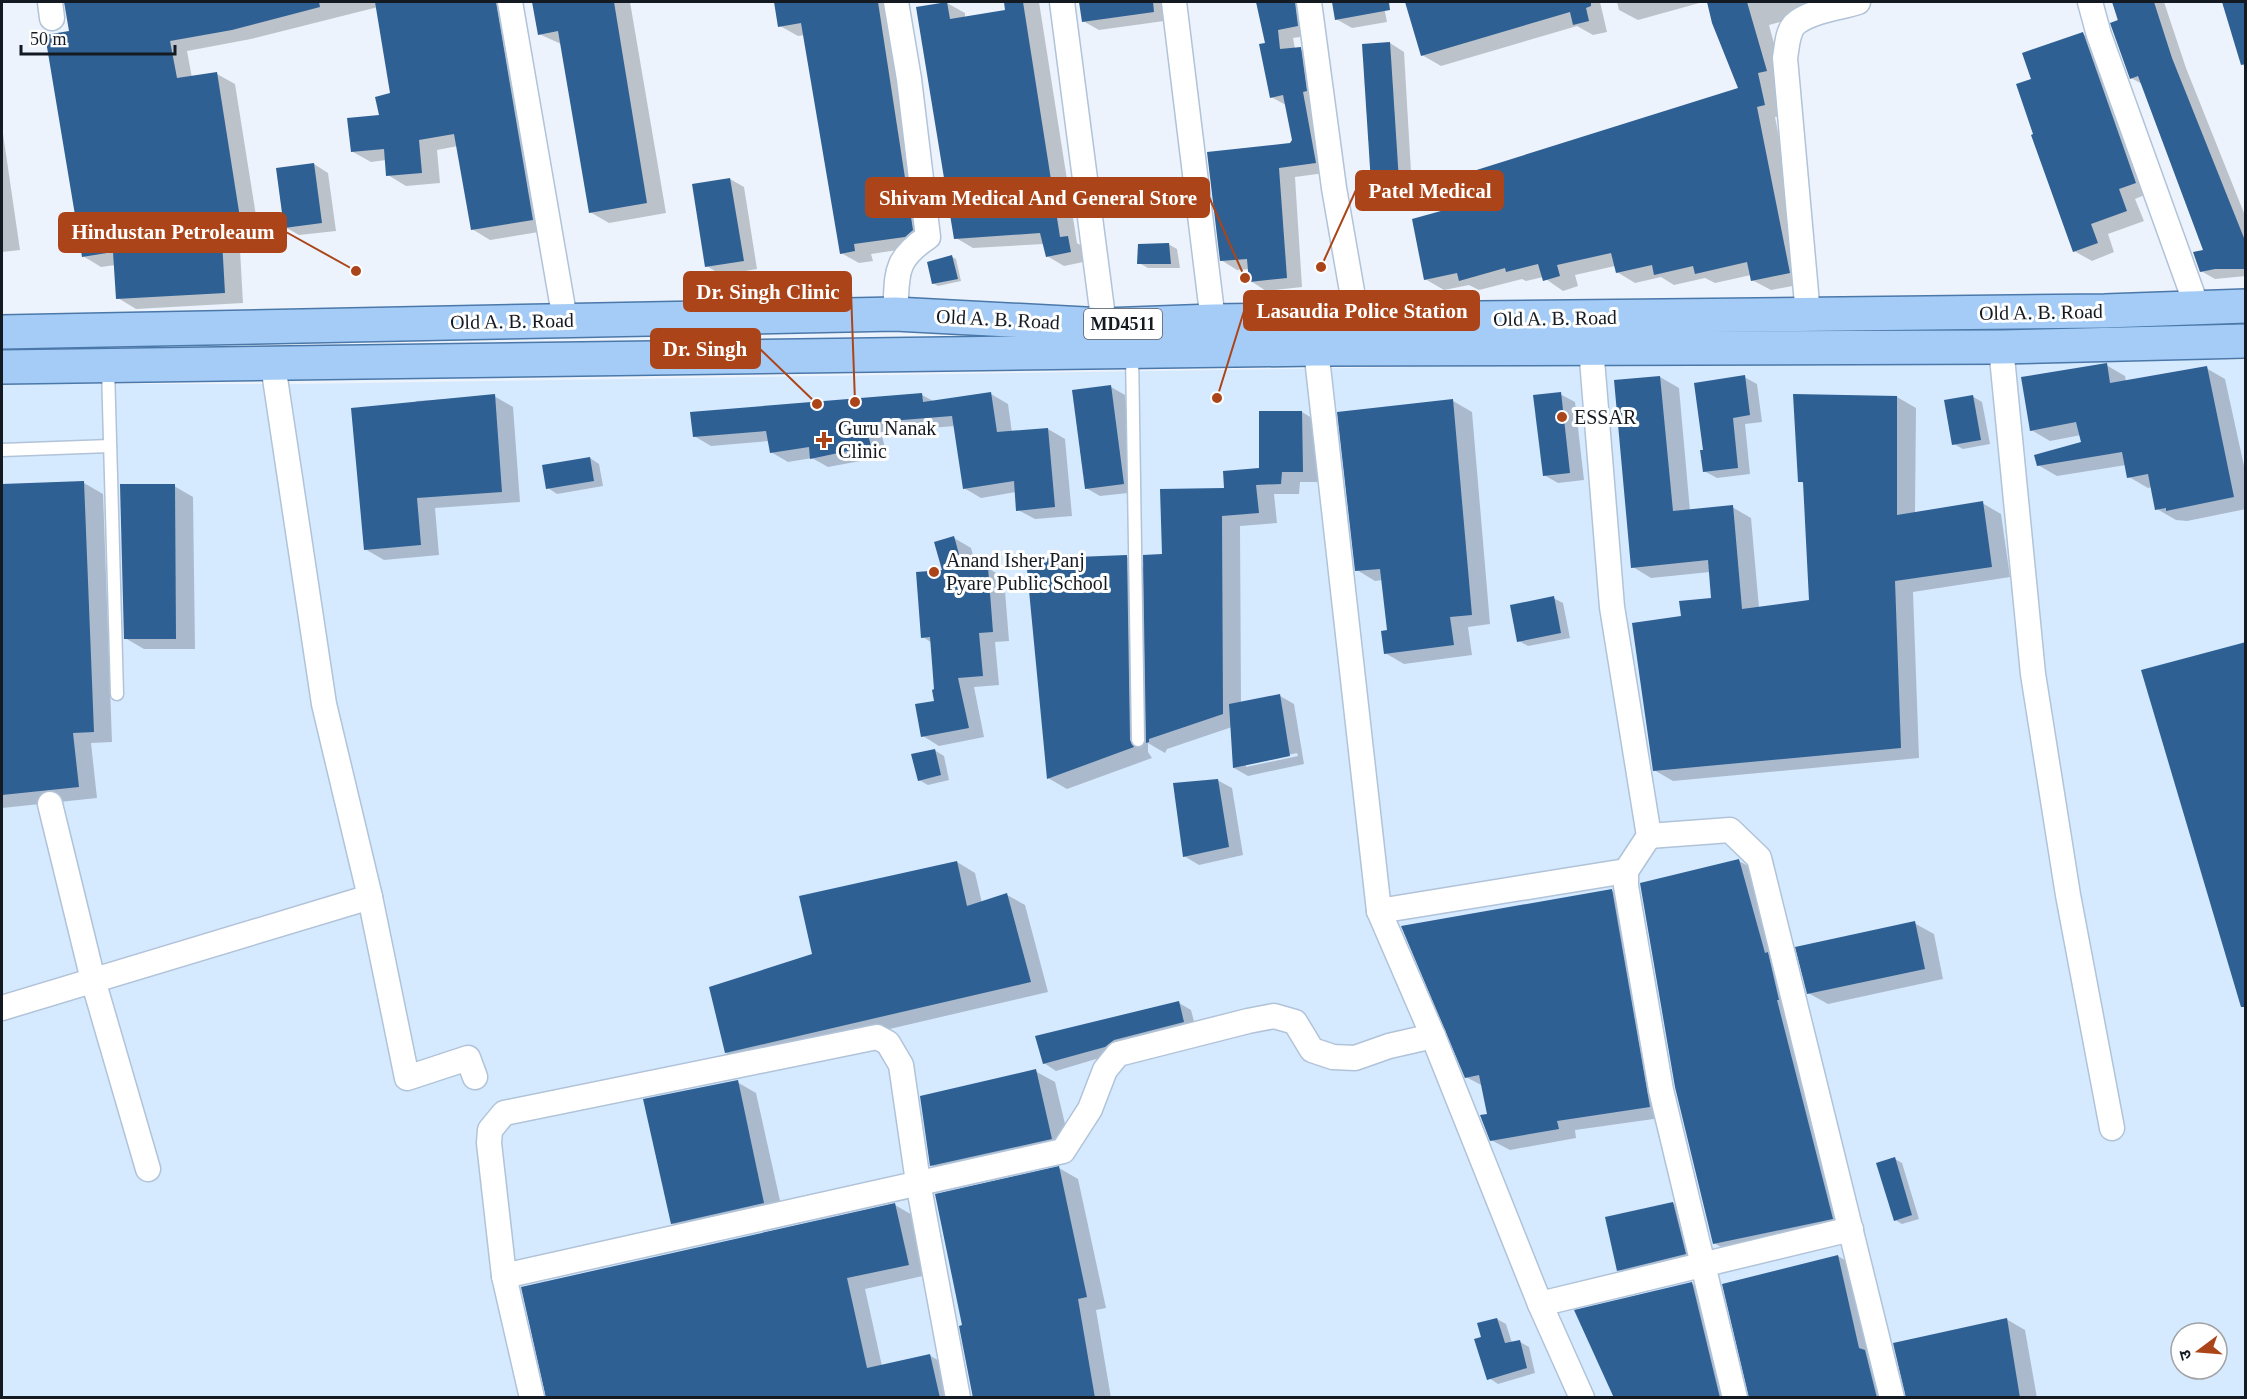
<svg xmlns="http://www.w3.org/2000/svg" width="2247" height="1399" font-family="'Times New Roman','Noto Sans Devanagari',serif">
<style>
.built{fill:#d5e9ff;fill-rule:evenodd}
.shadow{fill:#0003;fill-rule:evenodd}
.building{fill:#2f6093}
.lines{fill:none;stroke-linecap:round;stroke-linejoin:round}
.service-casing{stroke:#b1c3d8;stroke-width:15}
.minor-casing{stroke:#b1c3d8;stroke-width:27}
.primary-casing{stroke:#4b78a9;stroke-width:36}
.service{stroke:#fff;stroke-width:12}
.minor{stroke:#fff;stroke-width:24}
.primary{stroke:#a4ccf7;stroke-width:33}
.poi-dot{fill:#ab4519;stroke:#fff;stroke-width:2}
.labels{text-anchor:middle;stroke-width:6;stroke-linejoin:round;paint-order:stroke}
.shield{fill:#fff;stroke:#5a5f64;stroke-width:1.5}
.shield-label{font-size:18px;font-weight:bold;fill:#141a22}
.street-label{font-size:20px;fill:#141a22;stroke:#fff}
.poi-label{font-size:20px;fill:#141a22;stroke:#fff;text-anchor:start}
.leader{fill:none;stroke:#ab4519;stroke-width:2}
.callout-dot{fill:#ab4519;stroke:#fff;stroke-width:2}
.callout{fill:#ab4519;stroke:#ab4519;stroke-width:2}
.callout-label{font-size:21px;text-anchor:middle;font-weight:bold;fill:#fff}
</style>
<rect width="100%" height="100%" fill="#ecf3fc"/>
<path class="built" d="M 1937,359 L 2245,360 L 2245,1397 L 2,1398 L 2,384 L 299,384 ZM 2181,1333 L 2217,1333 L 2217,1369 L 2181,1369 Z"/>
<g class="shadow">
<path d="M 66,2 L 515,2 L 551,230 L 490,240 L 472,229 L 458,146 L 437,150 L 440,183 L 406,186 L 388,175 L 386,160 L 371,162 L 353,152 L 381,116 L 392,94 L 378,7 L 251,39 L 187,51 L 192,78 L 217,74 L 235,84 L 261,247 L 240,250 L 243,303 L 136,309 L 118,298 L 116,265 L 101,267 L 83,256 L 71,32 Z"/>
<path d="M 534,2 L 630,2 L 666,213 L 609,223 L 590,212 L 561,44 L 539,34 Z"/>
<path d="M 776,2 L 895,2 L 924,246 L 871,254 L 873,261 L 859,263 L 841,253 L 805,35 L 798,36 L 780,26 Z"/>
<path d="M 1005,2 L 1039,2 L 1077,243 L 1085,248 L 1088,261 L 1064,266 L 1047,256 L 1044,244 L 973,248 L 956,238 L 918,8 L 947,3 L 965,13 L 965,18 L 1007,12 Z"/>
<path d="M 1081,2 L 1161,2 L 1164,21 L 1099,30 L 1083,21 Z"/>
<path d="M 1258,2 L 1313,2 L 1313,35 L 1293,38 L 1295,49 L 1300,49 L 1316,58 L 1332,172 L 1295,177 L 1302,287 L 1266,291 L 1251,281 L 1250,269 L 1237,270 L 1221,260 L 1294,141 L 1286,105 L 1271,97 L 1266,45 Z"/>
<path d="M 1333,2 L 1383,2 L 1387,22 L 1352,28 L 1336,19 Z"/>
<path d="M 1415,2 L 1600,2 L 1607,32 L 1593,35 L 1577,26 L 1441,66 L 1422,55 L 1407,4 Z"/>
<path d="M 1617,2 L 1703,2 L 1638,20 L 1619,10 Z"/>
<path d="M 1708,2 L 1854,2 L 1769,25 L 1784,81 L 1783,116 L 1775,117 L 1808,283 L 1771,290 L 1752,280 L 1751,275 L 1715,283 L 1705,278 L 1674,285 L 1661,277 L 1635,283 L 1617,272 L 1615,266 L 1575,275 L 1578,286 L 1563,291 L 1543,277 L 1526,281 L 1522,279 L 1479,290 L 1469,285 L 1444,290 L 1425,279 L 1461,207 L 1740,89 L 1714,23 Z"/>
<path d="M 2113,2 L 2164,2 L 2186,68 L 2246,218 L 2246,276 L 2215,279 L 2201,271 L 2205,251 L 2142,84 L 2131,78 Z"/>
<path d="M 2224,2 L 2246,2 L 2246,73 Z"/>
<path d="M 2083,34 L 2101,44 L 2152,192 L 2135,199 L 2144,221 L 2108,234 L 2114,252 L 2092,261 L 2074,251 L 2033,80 Z"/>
<path d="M 1390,43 L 1404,52 L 1412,189 L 1386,190 L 1372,182 Z"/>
<path d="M 2,127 L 20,250 L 2,252 Z"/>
<path d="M 314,164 L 328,173 L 336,231 L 299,235 L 285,227 Z"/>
<path d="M 730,179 L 744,187 L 757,269 L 721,275 L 707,266 Z"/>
<path d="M 1168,244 L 1177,249 L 1180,268 L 1148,268 L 1139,263 Z"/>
<path d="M 952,257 L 956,259 L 961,281 L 938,286 L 933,283 Z"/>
<path d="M 2106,365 L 2125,376 L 2126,382 L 2206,368 L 2225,379 L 2246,475 L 2246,509 L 2187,521 L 2176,520 L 2157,509 L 2152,487 L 2148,488 L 2129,477 L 2126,465 L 2057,476 L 2038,465 L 2083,443 L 2081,435 L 2050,441 L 2031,430 Z"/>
<path d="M 1660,377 L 1679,388 L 1690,511 L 1732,507 L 1751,518 L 1759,608 L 1811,601 L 1805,484 L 1800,481 L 1897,397 L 1916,408 L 1915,513 L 1982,503 L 2001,514 L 2010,577 L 1913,592 L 1919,758 L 1673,781 L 1654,770 L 1682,618 L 1713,599 L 1710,572 L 1651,578 L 1633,567 Z"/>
<path d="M 1744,377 L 1757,384 L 1762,422 L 1745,424 L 1750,474 L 1717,478 L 1704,471 Z"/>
<path d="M 1111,387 L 1125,395 L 1137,492 L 1100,496 L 1086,488 Z"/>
<path d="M 991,394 L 1008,404 L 1012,433 L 1048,429 L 1065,439 L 1072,516 L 1035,519 L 1018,510 L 1016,492 L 981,498 L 964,488 L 955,426 L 881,432 L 887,456 L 828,467 L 812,458 L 788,462 L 771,452 L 769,441 L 711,446 L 694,436 L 922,395 L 935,402 Z"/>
<path d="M 1560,394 L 1575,402 L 1584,480 L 1558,483 L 1544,475 Z"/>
<path d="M 494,396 L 513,407 L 520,502 L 435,508 L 439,555 L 384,560 L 365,549 L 416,401 Z"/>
<path d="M 1972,396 L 1982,402 L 1990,444 L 1963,449 L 1954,444 Z"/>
<path d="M 1453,401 L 1472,412 L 1490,624 L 1468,627 L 1472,655 L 1404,664 L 1385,653 L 1388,631 L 1383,580 L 1375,581 L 1357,570 Z"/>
<path d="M 1302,412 L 1320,423 L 1321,482 L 1300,482 L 1299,494 L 1274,494 L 1277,523 L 1240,526 L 1241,703 L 1280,696 L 1294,704 L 1304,764 L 1248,776 L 1234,768 L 1232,727 L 1167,749 L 1165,753 L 1148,743 L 1148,752 L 1152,758 L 1067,789 L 1048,778 L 1127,557 L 1145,568 L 1163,555 L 1226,489 L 1261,469 ZM 1297,753 L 1298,756 L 1246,767 L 1246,764 Z"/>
<path d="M 590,458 L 599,464 L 603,486 L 557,494 L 548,488 Z"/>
<path d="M 84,483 L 103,494 L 112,742 L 91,743 L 97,798 L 2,808 L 2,486 Z"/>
<path d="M 174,486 L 193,497 L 195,649 L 144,649 L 125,638 Z"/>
<path d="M 954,538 L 971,548 L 977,569 L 988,568 L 1004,578 L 1009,641 L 995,642 L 999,685 L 974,687 L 984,737 L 939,746 L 923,736 L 935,702 L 936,690 L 932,643 L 923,637 Z"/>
<path d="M 1553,598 L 1563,603 L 1570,638 L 1528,646 L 1519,641 Z"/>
<path d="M 934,750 L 944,756 L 949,780 L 928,785 L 919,780 Z"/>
<path d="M 1217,780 L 1232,788 L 1243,855 L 1199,865 L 1184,856 Z"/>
<path d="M 957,862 L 975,873 L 982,903 L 1007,895 L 1025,905 L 1048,992 L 744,1063 L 726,1053 L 814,955 Z"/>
<path d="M 1741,862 L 1760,873 L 1851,1229 L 1733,1254 L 1714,1243 L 1642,884 Z"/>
<path d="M 1612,891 L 1630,901 L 1668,1117 L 1575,1130 L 1576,1138 L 1510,1150 L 1491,1140 L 1483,1086 L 1466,1077 Z"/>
<path d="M 1914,923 L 1934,934 L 1943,979 L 1828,1004 L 1808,993 Z"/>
<path d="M 1179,1003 L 1191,1010 L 1196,1029 L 1056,1071 L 1044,1063 Z"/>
<path d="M 1035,1071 L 1055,1082 L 1071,1149 L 951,1176 L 931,1165 Z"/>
<path d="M 737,1082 L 756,1093 L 783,1214 L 691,1234 L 672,1223 Z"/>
<path d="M 1895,1159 L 1902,1163 L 1919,1219 L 1902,1224 L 1895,1220 Z"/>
<path d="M 1059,1168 L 1078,1179 L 1106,1308 L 1096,1310 L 1111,1398 L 974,1398 Z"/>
<path d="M 1673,1203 L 1687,1212 L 1699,1262 L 1633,1278 L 1619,1270 Z"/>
<path d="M 895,1205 L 914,1216 L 927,1275 L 865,1289 L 882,1366 L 929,1355 L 948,1366 L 956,1398 L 547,1398 Z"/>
<path d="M 1838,1256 L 1856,1267 L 1893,1398 L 1750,1398 Z"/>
<path d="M 1692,1284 L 1711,1294 L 1736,1398 L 1616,1398 Z"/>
<path d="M 1497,1319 L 1506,1324 L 1512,1343 L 1520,1342 L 1529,1347 L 1535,1373 L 1498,1384 L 1489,1378 Z"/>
<path d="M 2006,1319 L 2025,1330 L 2037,1398 L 1906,1398 Z"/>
</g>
<g class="building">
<path d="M 64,2 L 319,2 L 320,7 L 232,30 L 170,41 L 177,78 L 217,72 L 243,237 L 222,240 L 225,293 L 116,299 L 113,252 L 82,257 L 45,35 L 69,31 Z"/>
<path d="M 375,2 L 496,2 L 533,220 L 471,230 L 454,134 L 419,140 L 422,173 L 386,176 L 384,149 L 351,152 L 347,118 L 379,115 L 375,97 L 390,93 Z"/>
<path d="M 532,2 L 614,2 L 647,203 L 589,213 L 558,31 L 538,35 Z"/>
<path d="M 774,2 L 878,2 L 913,230 L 905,237 L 854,244 L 855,251 L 840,254 L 801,23 L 778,27 Z"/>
<path d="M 947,2 L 950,19 L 1005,10 L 1004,2 L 1023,2 L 1060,237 L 1068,236 L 1071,252 L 1046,257 L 1040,233 L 954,239 L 916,7 Z"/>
<path d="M 1079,2 L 1153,2 L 1154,12 L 1082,22 Z"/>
<path d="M 1256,2 L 1295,2 L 1298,26 L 1278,30 L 1280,49 L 1301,47 L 1307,91 L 1303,92 L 1316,163 L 1279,168 L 1287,278 L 1249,282 L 1247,259 L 1220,261 L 1207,152 L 1290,143 L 1292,140 L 1283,95 L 1270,98 L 1259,44 L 1265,43 Z"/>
<path d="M 1332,2 L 1389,2 L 1390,10 L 1335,20 Z"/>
<path d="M 1405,2 L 1591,2 L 1591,6 L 1586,8 L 1589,21 L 1573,25 L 1570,12 L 1421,56 Z"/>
<path d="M 1707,2 L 1747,2 L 1767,71 L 1758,73 L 1765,105 L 1757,107 L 1790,273 L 1751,281 L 1747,262 L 1695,274 L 1693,266 L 1654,275 L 1652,265 L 1616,273 L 1611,253 L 1557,265 L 1560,276 L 1543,281 L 1538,264 L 1506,272 L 1505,268 L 1459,281 L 1457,273 L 1424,280 L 1412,219 L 1459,206 L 1451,178 L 1738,88 L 1712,23 Z"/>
<path d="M 2112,2 L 2154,2 L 2172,58 L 2246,243 L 2246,269 L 2215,269 L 2200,272 L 2193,252 L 2203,250 L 2138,76 L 2130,79 L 2110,23 L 2118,20 Z"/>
<path d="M 2222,2 L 2246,2 L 2246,64 L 2241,65 Z"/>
<path d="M 2083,32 L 2136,183 L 2119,189 L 2127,211 L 2091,224 L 2098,243 L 2073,252 L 2031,135 L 2033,134 L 2016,84 L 2031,79 L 2022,53 Z"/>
<path d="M 1390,42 L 1399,181 L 1371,183 L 1362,44 Z"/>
<path d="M 314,163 L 322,223 L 284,228 L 276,168 Z"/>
<path d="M 730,178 L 744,261 L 705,267 L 692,184 Z"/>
<path d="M 1169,243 L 1171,264 L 1137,264 L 1138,244 Z"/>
<path d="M 952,255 L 958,279 L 932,284 L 927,262 Z"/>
<path d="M 2107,363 L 2110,383 L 2207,366 L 2234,497 L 2166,511 L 2166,508 L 2155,510 L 2148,474 L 2127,478 L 2122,452 L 2037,466 L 2034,455 L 2081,442 L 2076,422 L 2030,431 L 2021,377 Z"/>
<path d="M 1745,375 L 1750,415 L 1733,418 L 1738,468 L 1703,472 L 1700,450 L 1703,450 L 1694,383 Z"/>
<path d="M 1660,376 L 1673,511 L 1733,505 L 1742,609 L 1809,600 L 1803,482 L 1798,482 L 1793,394 L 1897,396 L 1897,515 L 1983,501 L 1992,567 L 1895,581 L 1901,748 L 1653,771 L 1632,623 L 1681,616 L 1679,601 L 1711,598 L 1708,560 L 1631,568 L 1614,380 Z"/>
<path d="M 1111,385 L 1124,484 L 1085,489 L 1072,390 Z"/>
<path d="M 991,392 L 997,432 L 1048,428 L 1055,507 L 1016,511 L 1014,481 L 963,489 L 952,416 L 865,423 L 871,446 L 810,459 L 809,447 L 770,453 L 766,431 L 693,437 L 690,412 L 922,393 L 923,402 Z"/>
<path d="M 1561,392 L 1570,473 L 1543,476 L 1533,395 Z"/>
<path d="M 495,394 L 502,492 L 417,498 L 421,545 L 364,550 L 351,408 Z"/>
<path d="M 1973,395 L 1981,440 L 1952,445 L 1944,400 Z"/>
<path d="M 1453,399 L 1472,615 L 1450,617 L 1454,645 L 1384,654 L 1381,631 L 1387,630 L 1380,569 L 1355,571 L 1337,412 Z"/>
<path d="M 1259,411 L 1302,411 L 1303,472 L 1282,472 L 1281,484 L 1256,485 L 1259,513 L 1222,516 L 1223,714 L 1149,739 L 1149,742 L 1146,743 L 1143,555 L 1162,554 L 1160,489 L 1224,488 L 1223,471 L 1259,468 Z"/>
<path d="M 590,457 L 594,481 L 546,489 L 542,465 Z"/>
<path d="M 84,481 L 94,732 L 73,733 L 79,787 L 2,795 L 2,484 Z"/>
<path d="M 120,484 L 175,484 L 176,639 L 124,639 Z"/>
<path d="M 954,536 L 963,569 L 988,567 L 993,632 L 979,633 L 983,676 L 958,678 L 969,728 L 921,737 L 915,704 L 934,701 L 932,690 L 934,689 L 930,637 L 921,638 L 916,572 L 942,570 L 934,542 Z"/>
<path d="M 1127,555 L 1130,740 L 1134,747 L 1047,779 L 1026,559 Z"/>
<path d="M 1554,596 L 1561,633 L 1517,642 L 1510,605 Z"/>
<path d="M 2246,642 L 2246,1007 L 2241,1007 L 2141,670 Z"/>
<path d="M 1280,694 L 1290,756 L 1233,768 L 1229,704 Z"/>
<path d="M 935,749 L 941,775 L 918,781 L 911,754 Z"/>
<path d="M 1218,779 L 1229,847 L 1183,857 L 1173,783 Z"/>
<path d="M 1739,859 L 1765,953 L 1768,952 L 1779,1000 L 1777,1000 L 1833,1219 L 1713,1244 L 1675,1087 L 1640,883 Z"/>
<path d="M 957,861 L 967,906 L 1007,893 L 1031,982 L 725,1053 L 709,987 L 812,954 L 799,896 Z"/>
<path d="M 1612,889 L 1650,1107 L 1557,1121 L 1559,1129 L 1490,1141 L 1480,1115 L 1487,1114 L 1479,1075 L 1465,1078 L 1401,926 Z"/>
<path d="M 1915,921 L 1925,969 L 1807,994 L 1795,947 Z"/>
<path d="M 1179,1001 L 1184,1022 L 1114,1040 L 1105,1047 L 1043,1064 L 1035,1036 Z"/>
<path d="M 1036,1069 L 1052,1139 L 930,1166 L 920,1096 Z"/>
<path d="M 738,1080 L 764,1203 L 671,1224 L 643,1099 Z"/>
<path d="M 1895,1157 L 1912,1215 L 1894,1221 L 1876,1163 Z"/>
<path d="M 1059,1166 L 1087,1297 L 1078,1299 L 1095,1398 L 973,1398 L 959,1326 L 962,1325 L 935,1194 Z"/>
<path d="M 1673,1202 L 1686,1254 L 1617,1271 L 1605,1217 Z"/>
<path d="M 895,1203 L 909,1265 L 847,1278 L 867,1368 L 930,1354 L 940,1398 L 546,1398 L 521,1287 Z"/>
<path d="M 1838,1255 L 1859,1348 L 1865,1350 L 1877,1398 L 1749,1398 L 1722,1284 Z"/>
<path d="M 1692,1282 L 1720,1398 L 1614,1398 L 1574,1310 Z"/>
<path d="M 1497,1318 L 1505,1343 L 1520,1340 L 1527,1368 L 1487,1380 L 1474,1339 L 1481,1337 L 1477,1323 Z"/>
<path d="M 2007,1318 L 2020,1398 L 1906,1398 L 1893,1343 Z"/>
</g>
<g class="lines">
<g class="service-casing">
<g id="service">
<path d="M 1132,352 L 1138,740"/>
<path d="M 108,368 L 117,694"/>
<path d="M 2,450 L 110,446"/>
</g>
</g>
<g class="minor-casing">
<g id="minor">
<path d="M 50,2 L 52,18"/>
<path d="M 510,2 L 565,320"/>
<path d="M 1062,2 L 1104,325"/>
<path d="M 1174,2 L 1213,321"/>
<path d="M 1309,2 L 1334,188 L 1357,320"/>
<path d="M 2090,2 L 2099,35 L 2197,307"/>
<path d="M 895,314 C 898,275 892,261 928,237 L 909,79 L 896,2"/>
<path d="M 1808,315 L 1785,58 C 1787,48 1787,33 1794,25 C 1808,11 1840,8 1858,2"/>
<path d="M 1591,347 L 1612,607 L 1649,836 L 1626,871 L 1626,886 L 1661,1090 L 1735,1398"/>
<path d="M 2001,347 L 2033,674 L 2068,895 L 2112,1128"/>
<path d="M 1316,349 L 1379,911 L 1433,1036 L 1540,1304 L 1582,1398"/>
<path d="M 273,365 L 324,704 L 370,897 L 407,1078 L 468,1058 L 475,1077"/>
<path d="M 50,804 L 93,980 L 148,1169"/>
<path d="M 1649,836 L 1730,830 L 1759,858 L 1892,1398"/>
<path d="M 1379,911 L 1626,871"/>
<path d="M 2,1008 L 370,897"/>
<path d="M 504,1276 L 1063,1151 L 1090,1109 L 1105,1070 L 1118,1054 L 1248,1021 L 1274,1016 L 1295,1022 L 1312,1050 L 1333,1057 L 1355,1058 L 1389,1046 L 1433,1036"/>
<path d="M 1540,1304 L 1851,1229"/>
<path d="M 532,1398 L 504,1276 L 489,1143 L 490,1130 L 504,1113 L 877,1037 L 888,1043 L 901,1065 L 918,1182 L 958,1398"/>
</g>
</g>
<g class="primary-casing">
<g id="primary">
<path d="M 2,332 L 895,314 L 1104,325 L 1213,321 L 2105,311 L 2246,306"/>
<path d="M 2,367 L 1316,349 L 2001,347 L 2246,341"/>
</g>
</g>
<use href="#service" class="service"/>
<use href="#minor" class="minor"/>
<use href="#primary" class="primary"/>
</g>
<g class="poi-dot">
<circle cx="1562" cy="417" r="6"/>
<path d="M821 431h6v6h6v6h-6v6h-6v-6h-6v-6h6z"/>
<circle cx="934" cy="572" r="6"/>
</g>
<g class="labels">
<rect class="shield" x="1084" y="309" width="78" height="30" rx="4.5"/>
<g class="shield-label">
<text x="1123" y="330">MD4511</text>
</g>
<g class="street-label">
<text transform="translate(2041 312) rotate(-1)" y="7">Old A. B. Road</text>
<text transform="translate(1555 318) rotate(-1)" y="7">Old A. B. Road</text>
<text transform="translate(998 319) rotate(3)" y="7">Old A. B. Road</text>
<text transform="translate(512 321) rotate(-1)" y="7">Old A. B. Road</text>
</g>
<g class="poi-label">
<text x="1574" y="424">ESSAR</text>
<text x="838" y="435">Guru Nanak<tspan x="838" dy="23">Clinic</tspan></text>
<text x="946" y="567">Anand Isher Panj<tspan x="946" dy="23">Pyare Public School</tspan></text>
</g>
</g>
<path class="leader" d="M1321 267L1356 190M1245 278L1209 197M356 271L286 232M855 402L851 291M1217 398L1244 311M817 404L760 349"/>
<g class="callout-dot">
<circle cx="1321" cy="267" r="6"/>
<circle cx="1245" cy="278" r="6"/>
<circle cx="356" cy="271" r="6"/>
<circle cx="855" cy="402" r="6"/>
<circle cx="1217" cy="398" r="6"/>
<circle cx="817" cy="404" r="6"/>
</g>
<g class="callout">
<rect x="1356" y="171" width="147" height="39" rx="6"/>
<rect x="866" y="178" width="343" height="39" rx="6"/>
<rect x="59" y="213" width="227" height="39" rx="6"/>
<rect x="684" y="272" width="167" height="39" rx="6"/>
<rect x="1244" y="291" width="235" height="39" rx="6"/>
<rect x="651" y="329" width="109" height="39" rx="6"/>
</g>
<g class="callout-label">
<text x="1430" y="198">Patel Medical</text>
<text x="1038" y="205">Shivam Medical And General Store</text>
<text x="173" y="239">Hindustan Petroleaum</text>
<text x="768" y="299">Dr. Singh Clinic</text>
<text x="1362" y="318">Lasaudia Police Station</text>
<text x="705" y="356">Dr. Singh</text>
</g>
<rect width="2247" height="1399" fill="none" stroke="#141a22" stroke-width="6"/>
<g transform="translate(2199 1351) rotate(254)"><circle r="28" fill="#ffffff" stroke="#a1a3a7" stroke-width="1.5"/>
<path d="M0-4.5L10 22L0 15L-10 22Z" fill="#ab4519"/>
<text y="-9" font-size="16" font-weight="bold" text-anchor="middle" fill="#141a22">उ</text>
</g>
<path d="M21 45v9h154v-9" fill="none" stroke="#141a22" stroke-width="3"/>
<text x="30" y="45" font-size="18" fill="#141a22" stroke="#ffffff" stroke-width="4.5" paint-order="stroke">50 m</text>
</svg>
